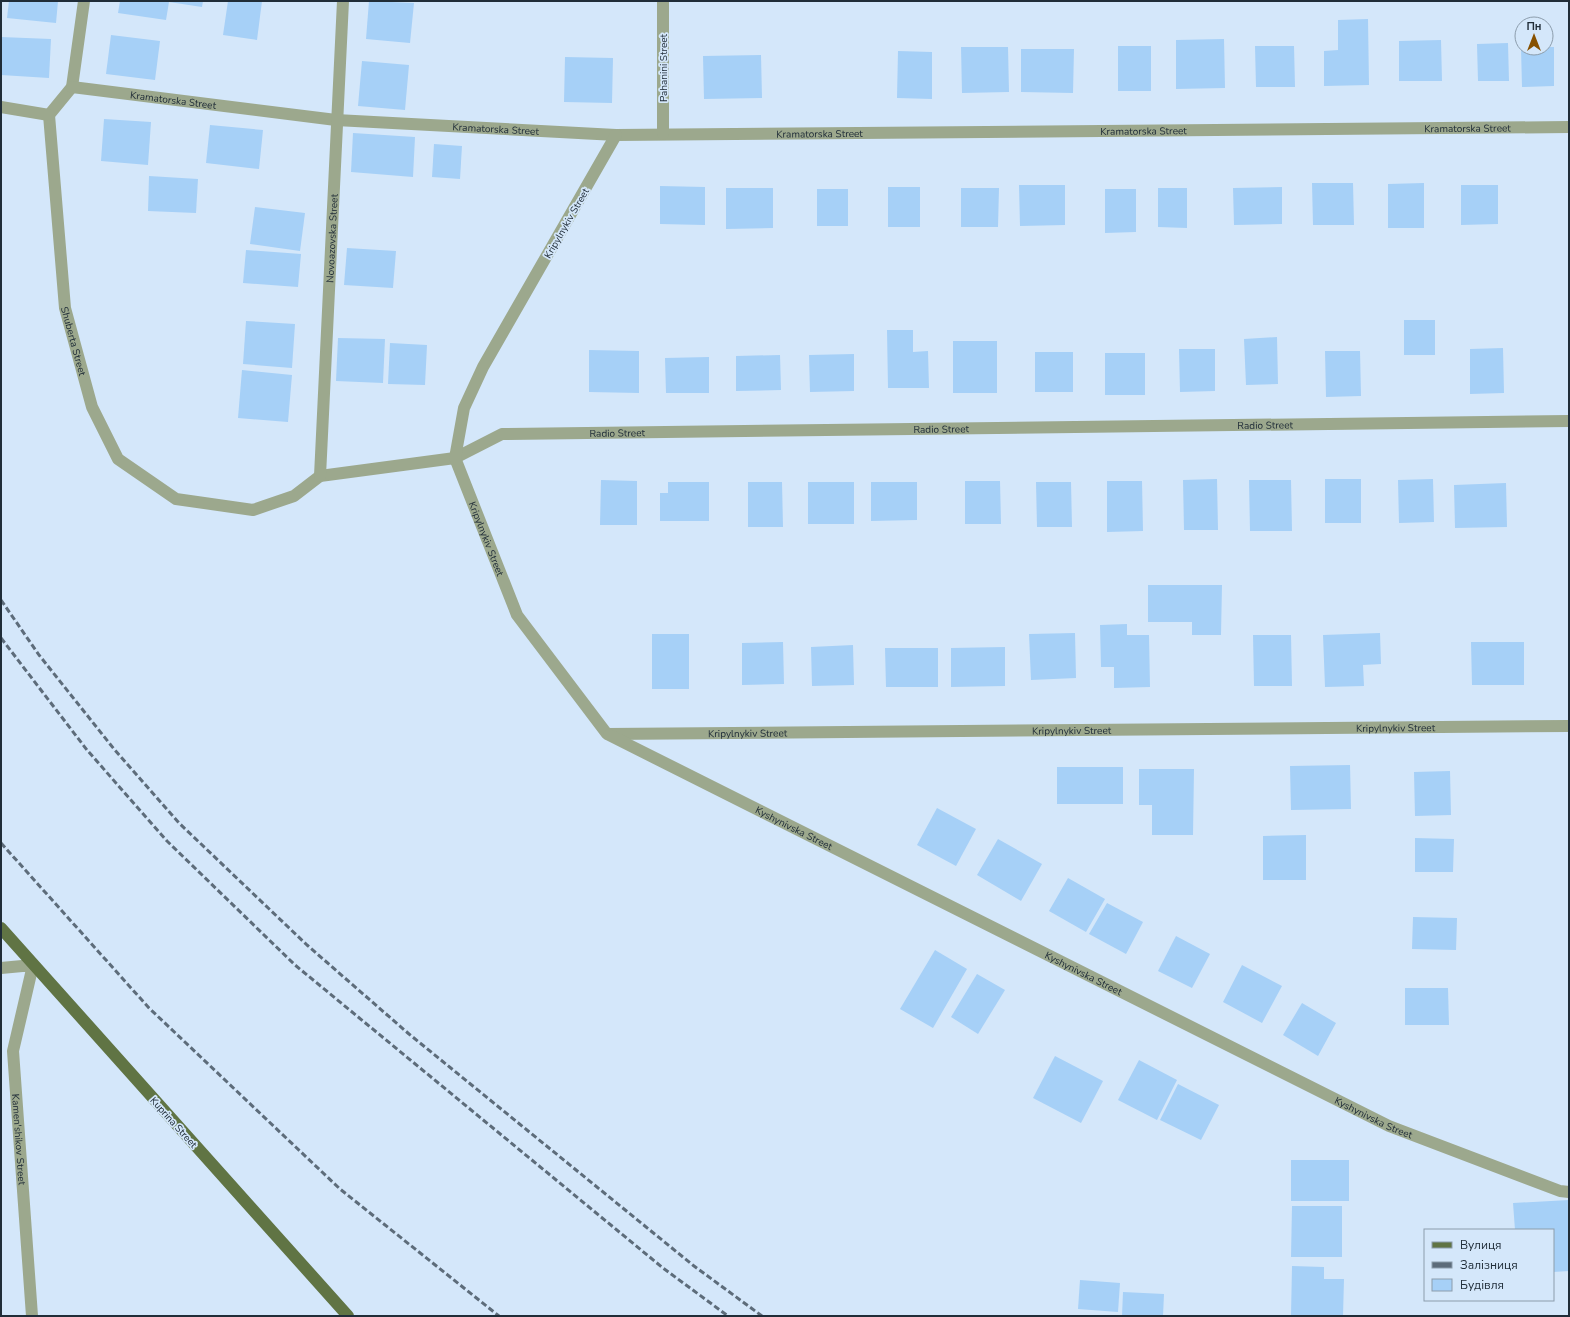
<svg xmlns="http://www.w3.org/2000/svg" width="1570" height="1317" font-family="'Nunito Sans',sans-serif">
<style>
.building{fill:#a6d0f7}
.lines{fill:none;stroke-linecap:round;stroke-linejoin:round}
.minor{stroke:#9ca88d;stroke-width:12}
.major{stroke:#607444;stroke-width:12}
.rail{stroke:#5d6c7a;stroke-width:3;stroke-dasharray:6 3;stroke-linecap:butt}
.labels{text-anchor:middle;stroke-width:3.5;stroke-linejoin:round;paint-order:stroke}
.street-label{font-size:10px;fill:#202d38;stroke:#d4e7fa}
</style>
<rect width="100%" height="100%" fill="#d4e7fa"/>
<g class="building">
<path d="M 9,1 L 58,1 L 56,23 L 7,18 Z"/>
<path d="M 120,1 L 203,1 L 202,7 L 169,2 L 166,20 L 118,13 Z"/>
<path d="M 228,1 L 262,1 L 257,40 L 223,35 Z"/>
<path d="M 369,1 L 414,3 L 410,43 L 366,39 Z"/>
<path d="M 1368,19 L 1369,85 L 1324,86 L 1324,51 L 1338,50 L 1338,20 Z"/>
<path d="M 111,35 L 160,41 L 155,80 L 106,74 Z"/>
<path d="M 1,37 L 51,39 L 49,78 L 1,75 Z"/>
<path d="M 1224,39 L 1225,88 L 1176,89 L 1176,40 Z"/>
<path d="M 1441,40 L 1442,81 L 1399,81 L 1399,41 Z"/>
<path d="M 1508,43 L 1509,81 L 1478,81 L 1477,44 Z"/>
<rect x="1118" y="46" width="33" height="45"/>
<path d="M 1255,46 L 1294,46 L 1295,87 L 1256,87 Z"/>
<path d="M 961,47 L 1008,47 L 1009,92 L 962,93 Z"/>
<path d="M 1546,47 L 1554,47 L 1554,86 L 1522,87 L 1521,48 L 1546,48 Z"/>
<path d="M 1021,49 L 1074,49 L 1073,93 L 1021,92 Z"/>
<path d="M 898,51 L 932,52 L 932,99 L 897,98 Z"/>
<path d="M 761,55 L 762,98 L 704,99 L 703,56 Z"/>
<path d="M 565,57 L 613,58 L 612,103 L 564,102 Z"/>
<path d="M 362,61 L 409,65 L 405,110 L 358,106 Z"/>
<path d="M 104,119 L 151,122 L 148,165 L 101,161 Z"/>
<path d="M 210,125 L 263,130 L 259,169 L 206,163 Z"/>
<path d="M 353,133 L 415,137 L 413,177 L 351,172 Z"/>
<path d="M 434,144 L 462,146 L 460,179 L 432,177 Z"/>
<path d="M 149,176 L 198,179 L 196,213 L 148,211 Z"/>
<path d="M 1312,183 L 1353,183 L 1354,225 L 1313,225 Z"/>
<path d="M 1424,183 L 1424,228 L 1388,228 L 1388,184 Z"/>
<path d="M 1019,185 L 1065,185 L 1065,225 L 1020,226 Z"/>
<path d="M 1461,185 L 1498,185 L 1498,224 L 1461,225 Z"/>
<path d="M 660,186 L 705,187 L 705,225 L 660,224 Z"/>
<rect x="888" y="187" width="32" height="40"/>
<path d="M 1282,187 L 1282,224 L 1234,225 L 1233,188 Z"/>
<path d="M 726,188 L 773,188 L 773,228 L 726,229 Z"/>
<path d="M 961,188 L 999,188 L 998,227 L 961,227 Z"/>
<path d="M 1158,188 L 1187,188 L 1187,228 L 1158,227 Z"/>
<rect x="817" y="189" width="31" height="37"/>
<path d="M 1105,189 L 1136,189 L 1136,232 L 1105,233 Z"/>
<path d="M 255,207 L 305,213 L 300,251 L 250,244 Z"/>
<path d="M 347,248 L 396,251 L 393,288 L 344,285 Z"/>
<path d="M 246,250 L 301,254 L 298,287 L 243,283 Z"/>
<rect x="1404" y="320" width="31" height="35"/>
<path d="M 246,321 L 295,324 L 292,368 L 243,364 Z"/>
<path d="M 887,330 L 913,330 L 913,352 L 928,351 L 929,388 L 888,388 Z"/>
<path d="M 1277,337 L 1278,384 L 1246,385 L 1244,339 Z"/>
<path d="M 338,338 L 385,339 L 383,383 L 336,381 Z"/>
<rect x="953" y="341" width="44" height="52"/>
<path d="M 390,343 L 427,345 L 425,385 L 388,384 Z"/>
<path d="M 1503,348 L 1504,393 L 1470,394 L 1470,349 Z"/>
<path d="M 1179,349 L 1215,349 L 1215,391 L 1180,392 Z"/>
<path d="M 589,350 L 639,351 L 639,393 L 589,392 Z"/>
<path d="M 1325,351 L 1360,351 L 1361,396 L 1326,397 Z"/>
<rect x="1035" y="352" width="38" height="40"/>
<rect x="1105" y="353" width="40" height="42"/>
<path d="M 854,354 L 854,391 L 810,392 L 809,355 Z"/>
<path d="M 780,355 L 781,390 L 736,391 L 736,356 Z"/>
<path d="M 709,357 L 709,393 L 666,393 L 665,358 Z"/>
<path d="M 242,370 L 292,375 L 288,422 L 238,418 Z"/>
<path d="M 1217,479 L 1218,530 L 1184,530 L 1183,480 Z"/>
<rect x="1325" y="479" width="36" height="44"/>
<path d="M 1433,479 L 1434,522 L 1399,523 L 1398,480 Z"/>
<path d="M 601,480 L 637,481 L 637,525 L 600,525 Z"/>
<path d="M 1249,480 L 1291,480 L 1292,531 L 1250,531 Z"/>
<path d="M 965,481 L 1000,481 L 1001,524 L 965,524 Z"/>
<path d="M 1107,481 L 1142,481 L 1143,531 L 1107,532 Z"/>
<path d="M 668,482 L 709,482 L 709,521 L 660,521 L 660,493 L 668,493 Z"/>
<path d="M 748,482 L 782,482 L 783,527 L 748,527 Z"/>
<rect x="808" y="482" width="46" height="42"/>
<path d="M 871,482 L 917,482 L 917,520 L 871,521 Z"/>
<path d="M 1036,482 L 1071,482 L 1072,527 L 1037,527 Z"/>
<path d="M 1506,483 L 1507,527 L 1455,528 L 1454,485 Z"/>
<path d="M 1148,585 L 1222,585 L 1221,635 L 1192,635 L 1192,622 L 1148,622 Z"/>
<path d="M 1127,624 L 1127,635 L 1149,635 L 1150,687 L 1114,688 L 1114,667 L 1101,667 L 1100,625 Z"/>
<path d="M 1075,633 L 1076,678 L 1031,680 L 1029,634 Z"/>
<path d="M 1380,633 L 1381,664 L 1363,665 L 1364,686 L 1325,687 L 1323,635 Z"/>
<rect x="652" y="634" width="37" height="55"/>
<path d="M 1253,635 L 1291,635 L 1292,686 L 1254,686 Z"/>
<path d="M 783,642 L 784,684 L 742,685 L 742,643 Z"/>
<path d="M 1471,642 L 1524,642 L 1524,685 L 1472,685 Z"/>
<path d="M 853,645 L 854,685 L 812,686 L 811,647 Z"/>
<path d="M 1005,647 L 1005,686 L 951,687 L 951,648 Z"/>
<path d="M 885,648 L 938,648 L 938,687 L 886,687 Z"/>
<path d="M 1350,765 L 1351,809 L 1291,810 L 1290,766 Z"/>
<rect x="1057" y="767" width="66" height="37"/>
<path d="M 1139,769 L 1194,769 L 1193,835 L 1152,835 L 1152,805 L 1139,805 Z"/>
<path d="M 1450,771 L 1451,815 L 1415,816 L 1414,772 Z"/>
<path d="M 937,808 L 976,829 L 956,866 L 917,845 Z"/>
<path d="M 1306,835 L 1306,880 L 1263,880 L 1263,836 Z"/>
<path d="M 1415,838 L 1454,839 L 1453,872 L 1415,872 Z"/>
<path d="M 998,839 L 1042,864 L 1021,901 L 977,875 Z"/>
<path d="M 1068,878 L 1105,899 L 1086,932 L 1049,911 Z"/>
<path d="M 1107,903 L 1143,922 L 1126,954 L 1089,934 Z"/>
<path d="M 1413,917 L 1457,918 L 1456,950 L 1412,949 Z"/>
<path d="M 1176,936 L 1210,954 L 1192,988 L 1158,971 Z"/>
<path d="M 935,950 L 967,969 L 933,1028 L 900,1009 Z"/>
<path d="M 1242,965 L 1282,986 L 1262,1023 L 1223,1002 Z"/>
<path d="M 977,974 L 1005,990 L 978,1034 L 951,1017 Z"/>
<path d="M 1405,988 L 1448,988 L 1449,1025 L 1405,1025 Z"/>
<path d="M 1302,1003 L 1336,1023 L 1318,1056 L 1283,1035 Z"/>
<path d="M 1055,1056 L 1103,1081 L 1081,1123 L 1033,1098 Z"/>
<path d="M 1139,1060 L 1177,1080 L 1157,1120 L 1118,1100 Z"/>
<path d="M 1178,1084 L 1219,1105 L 1201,1140 L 1160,1120 Z"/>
<rect x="1291" y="1160" width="58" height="41"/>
<path d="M 1569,1200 L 1569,1271 L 1553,1272 L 1553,1230 L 1515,1230 L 1513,1203 Z"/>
<path d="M 1292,1206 L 1342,1206 L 1342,1257 L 1291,1257 Z"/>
<path d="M 1292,1266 L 1324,1267 L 1324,1279 L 1344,1279 L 1343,1316 L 1291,1316 Z"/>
<path d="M 1080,1280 L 1120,1283 L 1118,1312 L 1078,1309 Z"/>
<path d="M 1123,1292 L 1164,1294 L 1163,1316 L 1122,1316 Z"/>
</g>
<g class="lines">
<g class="minor">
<path id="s1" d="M 84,1 L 72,87 L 49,115 L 65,308 L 92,407 L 118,459 L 176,499 L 253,510 L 294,496 L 320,476 L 455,458 L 502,434 L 1569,421"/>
<path id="s2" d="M 72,87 L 336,120 L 616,135 L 1569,127"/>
<path d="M 1,107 L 49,115"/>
<path d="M 663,134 L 663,1"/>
<path id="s3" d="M 616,135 L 483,367 L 464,408 L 455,458 L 517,615 L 607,734 L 1569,726"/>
<path id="s4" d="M 320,476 L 343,1"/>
<path id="s5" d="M 609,735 L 1389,1126 L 1560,1191 L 1569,1192"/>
<path id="s6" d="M 1,968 L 33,965 L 13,1051 L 32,1316"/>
</g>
<path class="major" d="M 1,928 L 348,1316"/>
<g class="rail">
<path d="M 1,600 L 39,655 L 114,749 L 179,823 L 307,945 L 409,1034 L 694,1266 L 762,1316"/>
<path d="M 1,638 L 87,750 L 167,841 L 295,965 L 663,1268 L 728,1316"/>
<path d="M 1,843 L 149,1008 L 340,1189 L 499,1316"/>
</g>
</g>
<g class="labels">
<g class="street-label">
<text transform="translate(663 68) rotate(-90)" y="4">Pahanini Street</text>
<text dy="4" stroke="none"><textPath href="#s2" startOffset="102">Kramatorska Street</textPath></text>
<text dy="4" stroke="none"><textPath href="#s2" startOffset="1398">Kramatorska Street</textPath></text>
<text dy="4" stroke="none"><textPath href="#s2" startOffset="426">Kramatorska Street</textPath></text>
<text dy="4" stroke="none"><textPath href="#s2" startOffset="1074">Kramatorska Street</textPath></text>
<text dy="4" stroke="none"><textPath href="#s2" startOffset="750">Kramatorska Street</textPath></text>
<text transform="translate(566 223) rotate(-60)" y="4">Kripylnykiv Street</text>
<text dy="4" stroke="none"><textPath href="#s4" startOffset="238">Novoazovska Street</textPath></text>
<text dy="4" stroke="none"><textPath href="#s1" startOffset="351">Shuberta Street</textPath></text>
<text dy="4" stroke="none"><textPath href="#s1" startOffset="1654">Radio Street</textPath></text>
<text dy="4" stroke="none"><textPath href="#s1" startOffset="1330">Radio Street</textPath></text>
<text dy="4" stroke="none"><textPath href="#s1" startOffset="1006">Radio Street</textPath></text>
<text dy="4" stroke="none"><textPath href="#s3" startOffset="450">Kripylnykiv Street</textPath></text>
<text dy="4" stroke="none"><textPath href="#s3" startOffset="1470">Kripylnykiv Street</textPath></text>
<text dy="4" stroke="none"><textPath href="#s3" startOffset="1146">Kripylnykiv Street</textPath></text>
<text dy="4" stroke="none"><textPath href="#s3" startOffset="822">Kripylnykiv Street</textPath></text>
<text dy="4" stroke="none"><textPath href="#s5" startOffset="207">Kyshynivska Street</textPath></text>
<text dy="4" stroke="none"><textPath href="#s5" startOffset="531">Kyshynivska Street</textPath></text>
<text dy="4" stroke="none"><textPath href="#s5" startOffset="855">Kyshynivska Street</textPath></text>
<text transform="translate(174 1122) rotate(48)" y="4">Kuprina Street</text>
<text dy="4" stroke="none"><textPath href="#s6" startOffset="209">Kamen'shikov Street</textPath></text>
</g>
</g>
<rect width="1570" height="1317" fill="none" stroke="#202d38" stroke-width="4"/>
<rect x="1424" y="1229" width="130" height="72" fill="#d4e7fa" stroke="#8c9dac"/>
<rect x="1432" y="1242" width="20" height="6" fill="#607444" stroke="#8c9dac"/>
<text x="1460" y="1249" font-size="12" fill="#202d38">Вулиця</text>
<rect x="1432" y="1262" width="20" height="6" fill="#5d6c7a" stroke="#8c9dac"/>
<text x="1460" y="1269" font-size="12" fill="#202d38">Залізниця</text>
<rect x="1432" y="1279" width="20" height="12" fill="#a6d0f7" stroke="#8c9dac"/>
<text x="1460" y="1289" font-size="12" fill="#202d38">Будівля</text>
<g transform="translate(1534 36)"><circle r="19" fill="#d4e7fa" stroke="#8c9dac"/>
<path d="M0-3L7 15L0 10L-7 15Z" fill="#875100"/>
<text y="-6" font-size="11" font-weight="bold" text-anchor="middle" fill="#202d38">Пн</text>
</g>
</svg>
